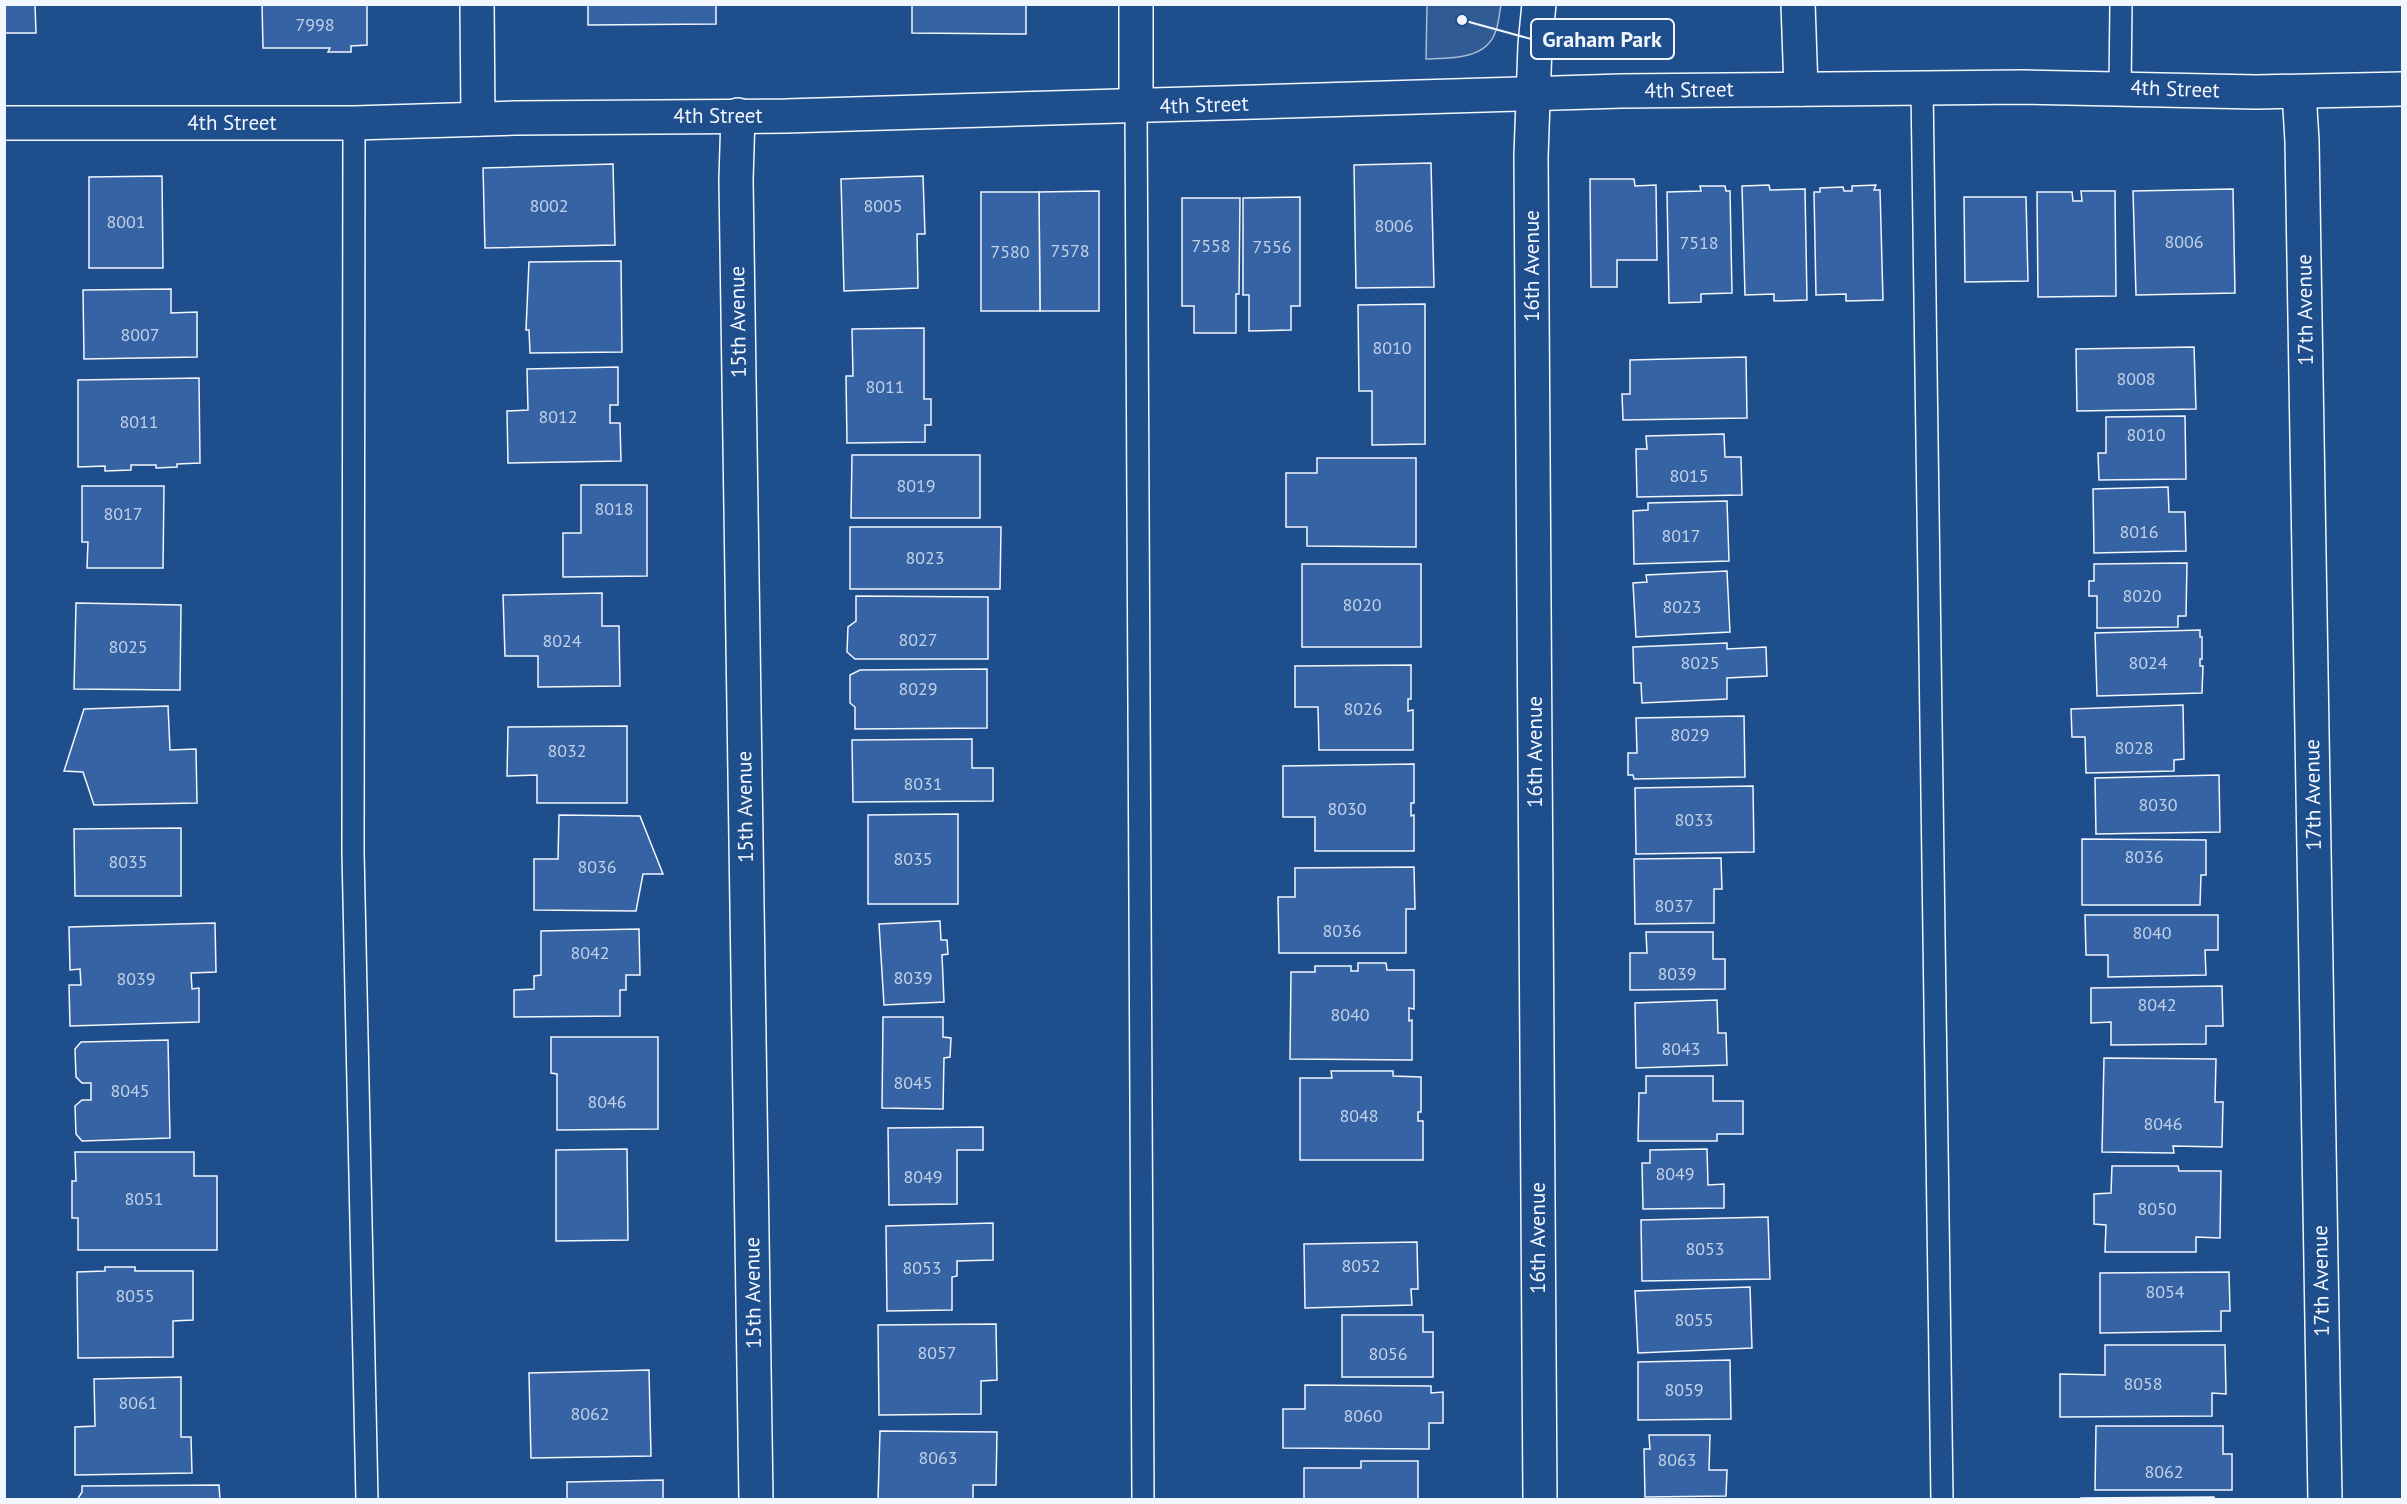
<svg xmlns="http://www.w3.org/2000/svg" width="2407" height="1504" font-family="'PT Sans',sans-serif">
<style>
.green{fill:#305b95;stroke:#a8bbd7;stroke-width:1.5}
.building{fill:#3563a3;stroke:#f2f6ff;stroke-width:1.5}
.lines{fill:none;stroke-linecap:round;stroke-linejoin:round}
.service-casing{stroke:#f2f6ff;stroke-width:24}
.minor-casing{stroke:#f2f6ff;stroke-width:36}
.tertiary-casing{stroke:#f2f6ff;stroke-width:36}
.service{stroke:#1f4e8c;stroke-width:21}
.minor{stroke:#1f4e8c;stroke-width:33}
.tertiary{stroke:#1f4e8c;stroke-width:33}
.labels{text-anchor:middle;stroke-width:4.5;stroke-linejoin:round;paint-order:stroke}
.number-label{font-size:18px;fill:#c3d1e8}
.street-label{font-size:21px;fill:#f2f6ff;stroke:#1f4e8c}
.leader{fill:none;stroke:#f2f6ff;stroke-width:2}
.callout-dot{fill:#f2f6ff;stroke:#1f4e8c;stroke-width:2}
.callout{fill:#1f4e8c;stroke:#f2f6ff;stroke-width:2}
.callout-label{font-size:22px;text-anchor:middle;font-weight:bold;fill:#f2f6ff}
</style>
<rect width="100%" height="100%" fill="#1f4e8c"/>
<path class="green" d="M 1427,5 L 1427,4 L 1501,5 C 1499,14 1499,24 1495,33 C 1485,60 1449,58 1426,59 Z"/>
<g class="building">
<path d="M 4,4 L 35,4 L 36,33 L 4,33 Z"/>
<path d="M 262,4 L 367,4 L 367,45 L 351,46 L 351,52 L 328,52 L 330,48 L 263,48 Z"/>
<path d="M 588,4 L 716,4 L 716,24 L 588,25 Z"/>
<path d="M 912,4 L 1026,4 L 1026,34 L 912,33 Z"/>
<path d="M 1431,163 L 1434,287 L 1356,288 L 1354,165 Z"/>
<path d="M 613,164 L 615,245 L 485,248 L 483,168 Z"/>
<path d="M 162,176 L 163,268 L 89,268 L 89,177 Z"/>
<path d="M 923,176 L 925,234 L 917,234 L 918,288 L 844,291 L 841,179 Z"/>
<path d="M 1590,179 L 1634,179 L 1635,186 L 1656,185 L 1657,260 L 1617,260 L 1617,287 L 1591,287 Z"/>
<path d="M 1769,185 L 1770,190 L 1805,189 L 1807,300 L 1774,301 L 1774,294 L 1745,295 L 1742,186 Z"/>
<path d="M 1876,185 L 1874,190 L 1880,190 L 1883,300 L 1846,301 L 1846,294 L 1816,295 L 1814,192 L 1820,192 L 1820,188 L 1843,187 L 1844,191 L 1852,191 L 1852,186 Z"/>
<path d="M 1700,186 L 1725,186 L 1726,191 L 1730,191 L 1732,293 L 1701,294 L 1701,302 L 1669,303 L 1667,192 L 1701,191 Z"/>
<path d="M 2233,189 L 2235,293 L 2136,295 L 2133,191 Z"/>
<path d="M 1099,191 L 1099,311 L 1040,311 L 1039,192 Z"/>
<path d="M 2081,191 L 2115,191 L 2116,296 L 2038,297 L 2037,192 L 2072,192 L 2073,201 L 2082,201 Z"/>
<path d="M 981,192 L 1039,192 L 1040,311 L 981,311 Z"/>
<path d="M 1300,197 L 1300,306 L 1291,306 L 1291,330 L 1249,331 L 1249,295 L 1243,295 L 1243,198 Z"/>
<path d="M 1964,197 L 2026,197 L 2028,281 L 1965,282 Z"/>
<path d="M 1182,198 L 1240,198 L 1239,294 L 1236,294 L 1236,333 L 1194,333 L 1194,306 L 1182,306 Z"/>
<path d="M 621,261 L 622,352 L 530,353 L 529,330 L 526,330 L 529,262 Z"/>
<path d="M 171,289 L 171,313 L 197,312 L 197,357 L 84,359 L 83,290 Z"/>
<path d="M 1425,304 L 1425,444 L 1372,445 L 1372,391 L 1359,391 L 1358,305 Z"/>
<path d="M 924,328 L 924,399 L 931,399 L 931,425 L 925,425 L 925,442 L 847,443 L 846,376 L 853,376 L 852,329 Z"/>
<path d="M 2194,347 L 2196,409 L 2077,411 L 2076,349 Z"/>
<path d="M 1746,357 L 1747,418 L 1623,420 L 1622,394 L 1630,394 L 1630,360 Z"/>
<path d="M 618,367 L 618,405 L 610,405 L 610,423 L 620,423 L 621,461 L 508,463 L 507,411 L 528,410 L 527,369 Z"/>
<path d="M 199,378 L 200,463 L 177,464 L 177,467 L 156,468 L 156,465 L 131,465 L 131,470 L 105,471 L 105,466 L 78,467 L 78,380 Z"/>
<path d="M 2185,416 L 2186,479 L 2099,480 L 2098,453 L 2106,453 L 2106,417 Z"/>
<path d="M 1724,434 L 1725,457 L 1741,457 L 1742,495 L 1637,497 L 1636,449 L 1647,449 L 1646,436 Z"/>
<path d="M 852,455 L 980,455 L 980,518 L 851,518 Z"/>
<path d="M 1317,458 L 1416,458 L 1416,547 L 1307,546 L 1307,527 L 1286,527 L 1286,473 L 1317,473 Z"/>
<path d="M 581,485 L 647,485 L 647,576 L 563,577 L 563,533 L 581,533 Z"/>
<path d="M 82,486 L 164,486 L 163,568 L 87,568 L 88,542 L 82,542 Z"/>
<path d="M 2168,487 L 2169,512 L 2185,512 L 2186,551 L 2094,553 L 2093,489 Z"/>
<path d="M 1727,501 L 1729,561 L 1634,564 L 1633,511 L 1648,510 L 1648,503 Z"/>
<path d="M 850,527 L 1001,527 L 1000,589 L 850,589 Z"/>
<path d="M 2187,563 L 2186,616 L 2178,616 L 2178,627 L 2097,628 L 2097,596 L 2089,596 L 2089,581 L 2094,581 L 2094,564 Z"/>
<rect x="1302" y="564" width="119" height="83"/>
<path d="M 1727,571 L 1730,632 L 1636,637 L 1633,583 L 1647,582 L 1646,575 Z"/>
<path d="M 602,593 L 602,626 L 619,626 L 620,686 L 538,687 L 538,656 L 505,656 L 503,595 Z"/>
<path d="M 856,596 L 988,597 L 988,659 L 855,659 L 847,652 L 848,627 L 856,621 Z"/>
<path d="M 76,603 L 181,605 L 180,690 L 74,689 Z"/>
<path d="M 2200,630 L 2200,637 L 2202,637 L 2202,659 L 2200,659 L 2200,666 L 2203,666 L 2202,693 L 2097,696 L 2095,633 Z"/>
<path d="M 1727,643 L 1727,649 L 1766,647 L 1767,676 L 1727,678 L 1727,699 L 1642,703 L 1641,683 L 1634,683 L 1633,647 Z"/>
<path d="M 1411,665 L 1411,699 L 1408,699 L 1408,711 L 1413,710 L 1413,750 L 1319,750 L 1318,707 L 1295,707 L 1295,666 Z"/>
<path d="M 987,669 L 987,728 L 855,729 L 855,707 L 850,703 L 850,675 L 860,670 Z"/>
<path d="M 2183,705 L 2184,759 L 2174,760 L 2174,771 L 2086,773 L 2085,737 L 2072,737 L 2071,709 Z"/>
<path d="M 168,706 L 170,750 L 196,749 L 197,803 L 94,805 L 83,772 L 64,771 L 84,709 Z"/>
<path d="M 1744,716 L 1745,777 L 1634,779 L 1633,775 L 1628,775 L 1628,753 L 1637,753 L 1636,718 Z"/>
<path d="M 627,726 L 627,803 L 537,803 L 537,775 L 507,776 L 508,727 Z"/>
<path d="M 972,739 L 972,768 L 993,768 L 993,801 L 853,802 L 852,740 Z"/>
<path d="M 1414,764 L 1414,803 L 1411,803 L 1411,816 L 1414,815 L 1414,851 L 1315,851 L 1315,817 L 1283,817 L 1283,766 Z"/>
<path d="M 2219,775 L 2220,832 L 2096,834 L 2095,778 Z"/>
<path d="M 1753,786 L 1754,852 L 1636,854 L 1635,788 Z"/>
<path d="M 958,814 L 958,904 L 868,904 L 868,815 Z"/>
<path d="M 559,815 L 640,816 L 663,874 L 643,874 L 636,911 L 534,910 L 534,859 L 558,859 Z"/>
<path d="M 181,828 L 181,896 L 75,896 L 74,829 Z"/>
<path d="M 2082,839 L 2206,840 L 2206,875 L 2201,875 L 2200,905 L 2082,905 Z"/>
<path d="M 1721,858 L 1722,889 L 1714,889 L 1714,923 L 1635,924 L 1634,859 Z"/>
<path d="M 1414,867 L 1415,909 L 1406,909 L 1406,953 L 1279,953 L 1278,897 L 1295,897 L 1295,868 Z"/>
<path d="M 2085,915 L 2218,915 L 2218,950 L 2205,950 L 2206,975 L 2108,977 L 2108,955 L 2086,955 Z"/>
<path d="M 940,921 L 941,940 L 947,940 L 948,954 L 942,955 L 944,1002 L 884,1005 L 879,924 Z"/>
<path d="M 215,923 L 216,972 L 191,973 L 192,989 L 199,988 L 199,1022 L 70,1026 L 69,985 L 81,985 L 80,969 L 70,970 L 69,927 Z"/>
<path d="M 639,929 L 640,975 L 626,975 L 626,990 L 620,990 L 620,1016 L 514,1017 L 514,990 L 534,989 L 534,976 L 541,975 L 541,931 Z"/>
<path d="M 1646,932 L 1713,932 L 1713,959 L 1725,959 L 1725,989 L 1630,990 L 1630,953 L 1647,953 Z"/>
<path d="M 1358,963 L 1386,963 L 1387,970 L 1414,970 L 1414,1009 L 1409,1008 L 1409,1021 L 1412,1020 L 1412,1060 L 1290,1059 L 1291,972 L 1315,972 L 1315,966 L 1351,966 L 1351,971 L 1358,971 Z"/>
<path d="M 2222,986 L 2223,1026 L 2206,1026 L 2206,1044 L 2111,1045 L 2111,1022 L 2091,1023 L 2091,988 Z"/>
<path d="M 1717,1000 L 1718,1033 L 1726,1033 L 1727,1065 L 1636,1068 L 1635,1003 Z"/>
<path d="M 883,1017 L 943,1017 L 943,1037 L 951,1038 L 950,1057 L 944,1058 L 943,1109 L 882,1108 Z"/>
<path d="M 551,1037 L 658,1037 L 658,1129 L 557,1130 L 557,1074 L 551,1073 Z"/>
<path d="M 168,1040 L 170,1138 L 82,1141 L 76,1134 L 75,1106 L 82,1100 L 91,1100 L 91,1083 L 82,1083 L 76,1077 L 75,1049 L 81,1042 Z"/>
<path d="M 2104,1058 L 2216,1059 L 2215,1102 L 2223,1102 L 2222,1147 L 2173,1146 L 2174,1153 L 2102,1152 Z"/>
<path d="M 1331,1071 L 1393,1071 L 1393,1076 L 1421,1077 L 1421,1112 L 1418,1112 L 1418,1121 L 1423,1121 L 1423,1160 L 1300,1160 L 1300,1078 L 1332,1078 Z"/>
<path d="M 1646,1076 L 1713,1076 L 1713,1101 L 1743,1101 L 1743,1134 L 1717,1134 L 1717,1141 L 1638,1141 L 1639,1093 L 1646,1093 Z"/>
<path d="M 983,1127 L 983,1150 L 957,1150 L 957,1204 L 889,1205 L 888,1128 Z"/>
<path d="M 627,1149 L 628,1240 L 556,1241 L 556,1150 Z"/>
<path d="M 1707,1149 L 1708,1185 L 1724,1184 L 1724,1208 L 1643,1209 L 1642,1163 L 1650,1163 L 1650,1150 Z"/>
<path d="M 75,1152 L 194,1152 L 194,1176 L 217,1176 L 217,1250 L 78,1250 L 78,1218 L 72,1218 L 72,1181 L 76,1181 Z"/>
<path d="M 2112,1166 L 2178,1166 L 2179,1171 L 2221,1171 L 2220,1238 L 2196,1237 L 2196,1252 L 2105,1252 L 2106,1225 L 2094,1224 L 2094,1194 L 2111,1193 Z"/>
<path d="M 1768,1217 L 1770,1279 L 1642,1281 L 1641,1220 Z"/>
<path d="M 993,1223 L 993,1260 L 957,1261 L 957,1276 L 952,1277 L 952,1310 L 887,1311 L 886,1226 Z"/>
<path d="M 1417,1242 L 1418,1289 L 1411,1289 L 1412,1305 L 1305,1308 L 1304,1244 Z"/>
<path d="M 105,1267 L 135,1267 L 135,1271 L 193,1271 L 193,1320 L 173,1321 L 173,1357 L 78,1358 L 77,1272 L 105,1271 Z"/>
<path d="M 2229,1272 L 2230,1311 L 2221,1311 L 2221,1331 L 2100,1333 L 2100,1273 Z"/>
<path d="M 1750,1287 L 1752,1348 L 1638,1353 L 1635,1291 Z"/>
<path d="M 1342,1315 L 1423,1315 L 1423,1332 L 1433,1332 L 1433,1377 L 1342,1377 Z"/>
<path d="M 996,1324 L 997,1380 L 981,1381 L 981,1414 L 879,1415 L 878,1325 Z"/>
<path d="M 2105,1345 L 2225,1345 L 2226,1394 L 2212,1393 L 2212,1416 L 2060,1417 L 2060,1374 L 2105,1375 Z"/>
<path d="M 1730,1360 L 1731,1419 L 1638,1420 L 1638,1362 Z"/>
<path d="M 649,1370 L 651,1456 L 531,1458 L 529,1373 Z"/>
<path d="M 181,1377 L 181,1437 L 191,1437 L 192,1473 L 75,1475 L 75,1427 L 95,1426 L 94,1379 Z"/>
<path d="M 1305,1385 L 1431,1386 L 1431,1393 L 1443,1392 L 1443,1423 L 1429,1423 L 1429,1449 L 1283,1448 L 1283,1409 L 1305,1409 Z"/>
<path d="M 2096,1426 L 2223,1426 L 2223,1454 L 2232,1454 L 2232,1490 L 2095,1490 Z"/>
<path d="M 880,1431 L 997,1432 L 996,1485 L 973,1485 L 973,1500 L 878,1500 Z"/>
<path d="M 1649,1435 L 1710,1435 L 1709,1470 L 1727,1470 L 1726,1496 L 1645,1497 L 1644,1449 L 1650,1449 Z"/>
<path d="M 1361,1461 L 1418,1461 L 1418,1500 L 1304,1500 L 1304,1468 L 1361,1468 Z"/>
<path d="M 663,1480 L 663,1500 L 567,1500 L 567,1482 Z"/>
<path d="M 219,1485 L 220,1500 L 77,1500 L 82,1492 L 82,1486 Z"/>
<path d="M 2214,1497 L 2214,1500 L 2081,1500 L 2081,1498 Z"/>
</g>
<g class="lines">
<g class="service-casing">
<g id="service">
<path d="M 1922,87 L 1942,1500"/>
<path d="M 2120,88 L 2121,4"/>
<path d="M 1136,107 L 1143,1500"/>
<path d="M 354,123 L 353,852 L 367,1500"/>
</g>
</g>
<g class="minor-casing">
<g id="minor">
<path d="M 477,4 L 478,119"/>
<path d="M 1798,4 L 1801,89"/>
<path d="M 2299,92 L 2302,141 L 2325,1500"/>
<path d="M 1136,107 L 1136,4"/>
<path d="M 738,115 L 736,180 L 756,1500"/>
<path d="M 4,123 L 354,123 L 515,118 L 786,116 L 1621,91 L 2023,87 L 2256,92 L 2402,89"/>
</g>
</g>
<g class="tertiary-casing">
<path id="tertiary" d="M 1539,4 L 1535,45 L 1531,156 L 1540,1500"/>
</g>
<use href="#service" class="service"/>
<use href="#minor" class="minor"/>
<use href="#tertiary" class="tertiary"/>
</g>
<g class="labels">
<g class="number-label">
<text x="315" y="31">7998</text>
<text x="549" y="212">8002</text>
<text x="883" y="212">8005</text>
<text x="126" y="228">8001</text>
<text x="1394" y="232">8006</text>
<text x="2184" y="248">8006</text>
<text x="1699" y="249">7518</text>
<text x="1211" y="252">7558</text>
<text x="1272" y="253">7556</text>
<text x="1070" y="257">7578</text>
<text x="1010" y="258">7580</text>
<text x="140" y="341">8007</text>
<text x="1392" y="354">8010</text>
<text x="2136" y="385">8008</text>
<text x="885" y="393">8011</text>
<text x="558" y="423">8012</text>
<text x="139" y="428">8011</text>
<text x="2146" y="441">8010</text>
<text x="1689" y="482">8015</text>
<text x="916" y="492">8019</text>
<text x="614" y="515">8018</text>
<text x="123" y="520">8017</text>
<text x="2139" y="538">8016</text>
<text x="1681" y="542">8017</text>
<text x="925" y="564">8023</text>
<text x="2142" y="602">8020</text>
<text x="1362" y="611">8020</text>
<text x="1682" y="613">8023</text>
<text x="918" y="646">8027</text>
<text x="562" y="647">8024</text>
<text x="128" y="653">8025</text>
<text x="1700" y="669">8025</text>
<text x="2148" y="669">8024</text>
<text x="918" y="695">8029</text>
<text x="1363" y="715">8026</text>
<text x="1690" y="741">8029</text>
<text x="2134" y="754">8028</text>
<text x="567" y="757">8032</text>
<text x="923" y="790">8031</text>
<text x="2158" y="811">8030</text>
<text x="1347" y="815">8030</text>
<text x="1694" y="826">8033</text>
<text x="2144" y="863">8036</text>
<text x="913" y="865">8035</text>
<text x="128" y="868">8035</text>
<text x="597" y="873">8036</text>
<text x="1674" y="912">8037</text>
<text x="1342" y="937">8036</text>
<text x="2152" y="939">8040</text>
<text x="590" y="959">8042</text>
<text x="1677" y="980">8039</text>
<text x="913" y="984">8039</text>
<text x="136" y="985">8039</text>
<text x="2157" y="1011">8042</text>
<text x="1350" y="1021">8040</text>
<text x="1681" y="1055">8043</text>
<text x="913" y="1089">8045</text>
<text x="130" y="1097">8045</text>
<text x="607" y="1108">8046</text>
<text x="1359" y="1122">8048</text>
<text x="2163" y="1130">8046</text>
<text x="1675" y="1180">8049</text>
<text x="923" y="1183">8049</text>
<text x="144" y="1205">8051</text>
<text x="2157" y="1215">8050</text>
<text x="1705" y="1255">8053</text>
<text x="1361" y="1272">8052</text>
<text x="922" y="1274">8053</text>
<text x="2165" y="1298">8054</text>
<text x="135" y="1302">8055</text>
<text x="1694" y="1326">8055</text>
<text x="937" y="1359">8057</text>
<text x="1388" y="1360">8056</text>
<text x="2143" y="1390">8058</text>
<text x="1684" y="1396">8059</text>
<text x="138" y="1409">8061</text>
<text x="590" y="1420">8062</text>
<text x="1363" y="1422">8060</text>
<text x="938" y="1464">8063</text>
<text x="1677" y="1466">8063</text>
<text x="2164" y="1478">8062</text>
</g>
<g class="street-label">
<text transform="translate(2175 89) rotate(2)" y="7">4th Street</text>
<text transform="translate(1689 90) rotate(-1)" y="7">4th Street</text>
<text transform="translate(1204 105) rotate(-2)" y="7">4th Street</text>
<text x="718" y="123">4th Street</text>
<text x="232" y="130">4th Street</text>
<text transform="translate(1532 266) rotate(-90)" y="7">16th Avenue</text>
<text transform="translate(2305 310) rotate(-91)" y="7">17th Avenue</text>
<text transform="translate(738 322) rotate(-91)" y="7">15th Avenue</text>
<text transform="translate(1535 752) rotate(-90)" y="7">16th Avenue</text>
<text transform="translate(2313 795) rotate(-91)" y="7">17th Avenue</text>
<text transform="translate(745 807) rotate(-91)" y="7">15th Avenue</text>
<text transform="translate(1538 1238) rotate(-90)" y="7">16th Avenue</text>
<text transform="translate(2321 1281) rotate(-91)" y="7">17th Avenue</text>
<text transform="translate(753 1293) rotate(-91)" y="7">15th Avenue</text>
</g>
</g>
<path class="leader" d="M1462 20L1531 39"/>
<circle class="callout-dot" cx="1462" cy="20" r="6"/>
<rect class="callout" x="1531" y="19" width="143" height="40" rx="6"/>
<g class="callout-label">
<text x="1602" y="47">Graham Park</text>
</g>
<rect width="2407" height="1504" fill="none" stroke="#f2f6ff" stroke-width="12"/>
</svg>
